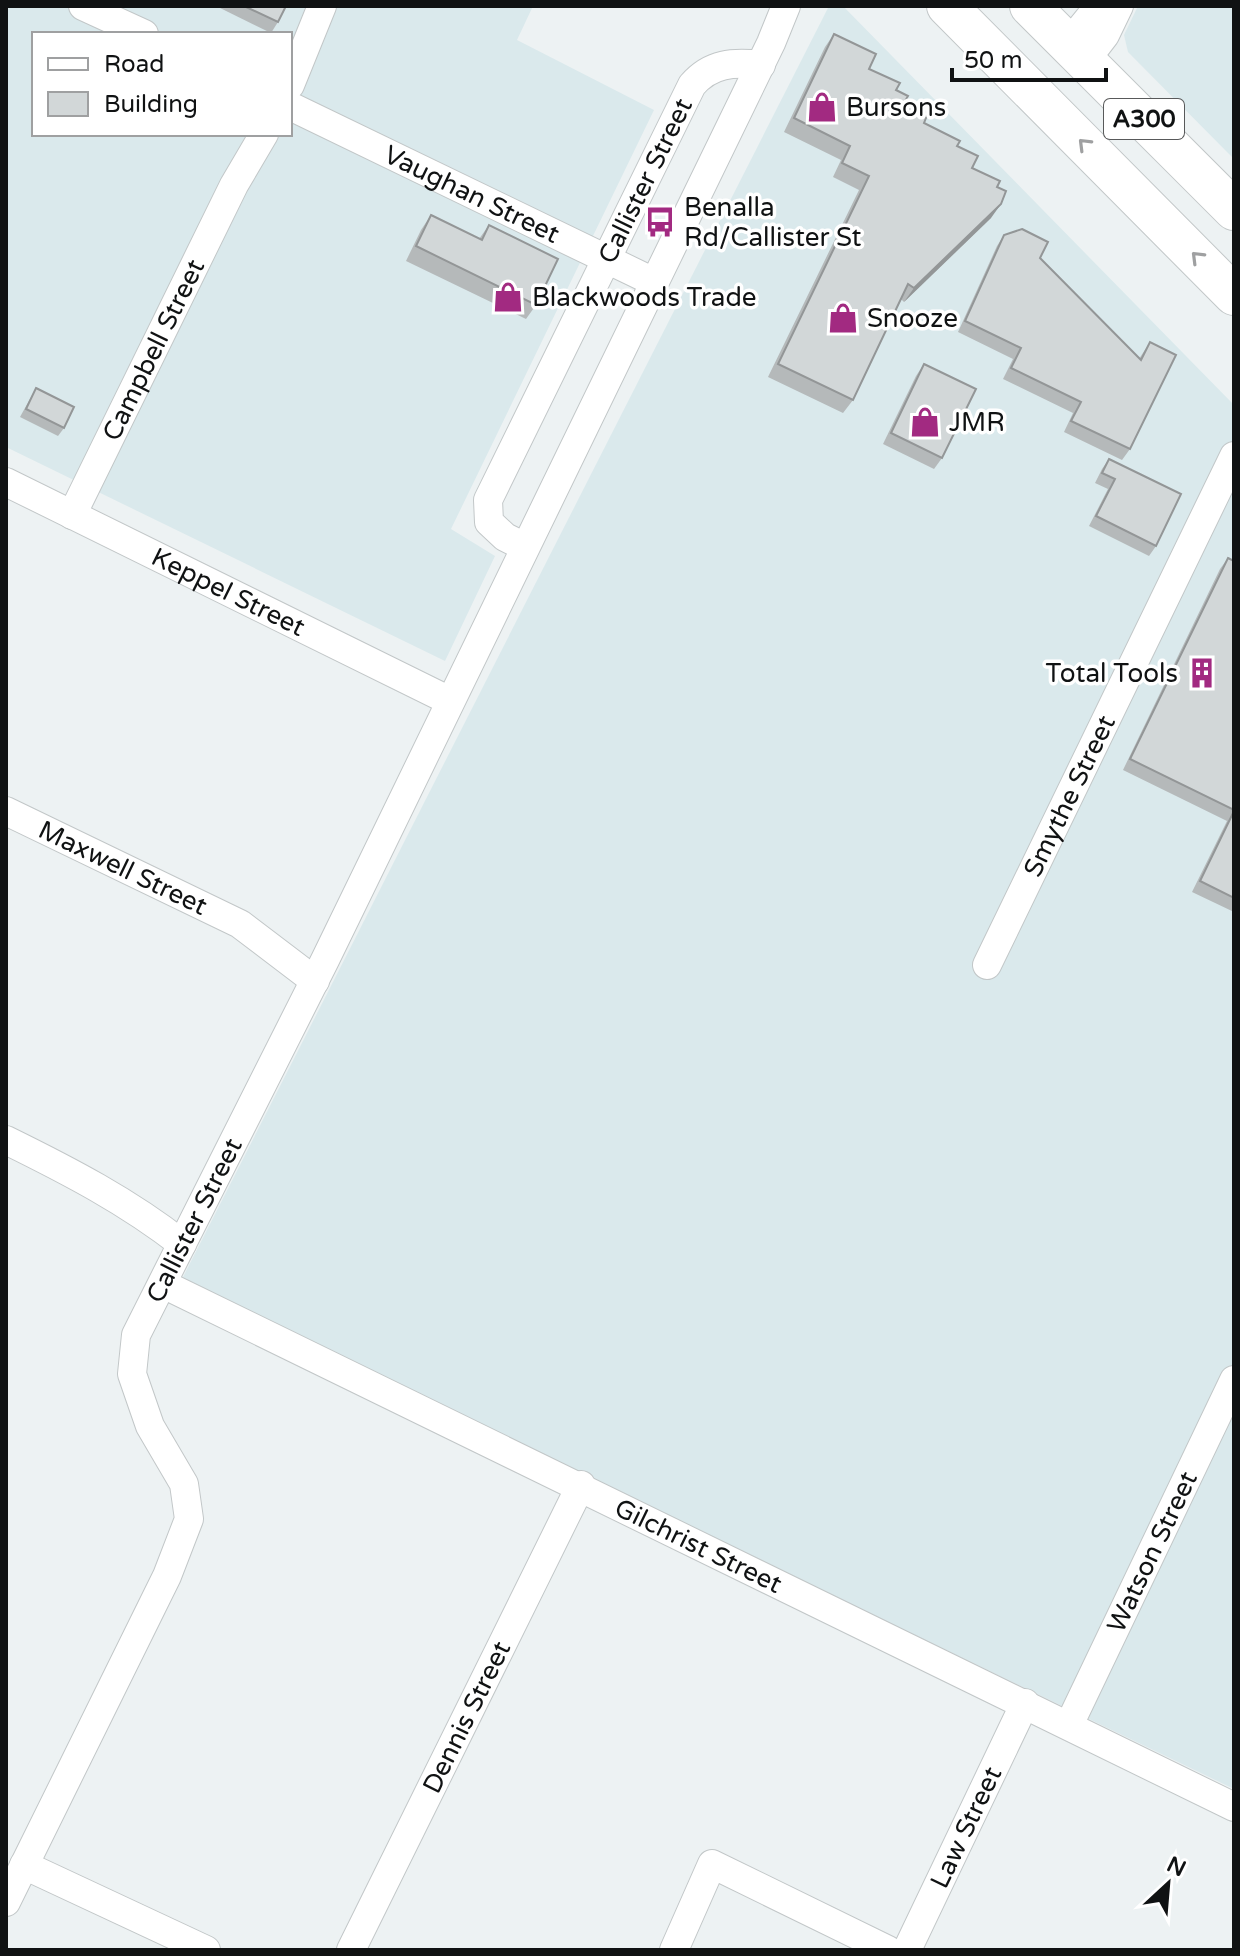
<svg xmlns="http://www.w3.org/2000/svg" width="1240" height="1956" font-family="'Varela Round',sans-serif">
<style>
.built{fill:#dae9ec;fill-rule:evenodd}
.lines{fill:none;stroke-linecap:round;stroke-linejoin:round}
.minor-casing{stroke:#c2c7c8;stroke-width:30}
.highway-casing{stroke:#c2c7c8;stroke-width:42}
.minor{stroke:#fff;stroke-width:28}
.highway{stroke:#fff;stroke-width:40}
.wall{fill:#b5b9ba}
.shaded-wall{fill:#939697}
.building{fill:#d2d7d8;stroke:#939697;stroke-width:2}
.oneway{stroke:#9fa0a1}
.labels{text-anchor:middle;stroke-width:7;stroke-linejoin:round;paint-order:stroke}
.shield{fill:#fff;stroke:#58595a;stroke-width:2}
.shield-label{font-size:24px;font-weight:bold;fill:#101213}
.poi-label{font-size:26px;fill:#101213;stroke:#fff;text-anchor:start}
.street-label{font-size:26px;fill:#101213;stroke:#fff}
</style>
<rect width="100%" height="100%" fill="#edf2f3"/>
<g class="built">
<path d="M 6,6 L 533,6 L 517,40 L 654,110 L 451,529 L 495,556 L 445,661 L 6,447 ZM 34,34 L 290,34 L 290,134 L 34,134 Z"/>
<path d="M 829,6 L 843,6 L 1234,405 L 1234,1789 L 181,1281 Z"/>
<path d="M 1138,6 L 1234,6 L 1234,159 L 1128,52 L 1124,35 Z"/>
</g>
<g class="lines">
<g class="minor-casing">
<g id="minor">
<path d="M 83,6 L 144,34"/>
<path d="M 1068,44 L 1099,6"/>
<path d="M 1085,61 L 1105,35 L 1119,6"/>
<path d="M 290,85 L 322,6"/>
<path id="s1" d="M 290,106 L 654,282"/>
<path id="s2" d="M 6,482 L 450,701"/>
<path id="s3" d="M 72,515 L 234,185 L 264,134"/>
<path id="s4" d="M 525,547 L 505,537 L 489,522 L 488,500 L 692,85 C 711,63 733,62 761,65"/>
<path id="s5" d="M 6,811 L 240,924 L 315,981"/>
<path id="s6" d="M 987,965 L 1234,456"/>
<path d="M 6,1140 C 69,1171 127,1201 182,1244"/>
<path id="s7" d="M 163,1284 L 1234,1807"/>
<path id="s8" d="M 1069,1725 L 1234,1380"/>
<path d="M 24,1865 L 206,1950"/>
<path id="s9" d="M 6,1902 L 167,1576 L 189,1519 L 184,1484 L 150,1426 L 132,1374 L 136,1335 L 325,960 L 771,43 L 786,6"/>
<path id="s10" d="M 351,1950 L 581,1485"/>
<path d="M 674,1950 L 712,1864 L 888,1950"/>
<path id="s11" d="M 907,1950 L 1025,1703"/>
</g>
</g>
<g class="highway-casing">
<g id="highway">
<path d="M 947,6 L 1234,295"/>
<path d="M 1030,6 L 1234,210"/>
</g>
</g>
<use href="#minor" class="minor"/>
<use href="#highway" class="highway"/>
</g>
<g class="wall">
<path d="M 216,6 L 286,6 L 278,22 L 271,33 Z"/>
<path d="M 834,34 L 869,69 L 896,90 L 924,123 L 957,146 L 972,168 L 997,187 L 991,218 L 904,302 L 901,299 L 853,400 L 843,413 L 768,377 L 859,190 L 833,177 L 841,160 L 784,132 L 825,47 Z"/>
<path d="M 431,215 L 479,239 L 489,225 L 536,305 L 526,319 L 406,261 L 421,230 Z"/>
<path d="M 1004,235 L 1040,258 L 1139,359 L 1150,342 L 1130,449 L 1122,460 L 1064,432 L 1073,413 L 1003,379 L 1013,359 L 958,332 L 997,246 Z"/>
<path d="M 924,364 L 942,458 L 934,469 L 883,444 L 916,376 Z"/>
<path d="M 36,388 L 64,428 L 58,436 L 20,417 Z"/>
<path d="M 1109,459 L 1156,546 L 1149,556 L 1089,526 L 1108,489 L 1095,483 L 1102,469 Z"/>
<path d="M 1228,558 L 1234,561 L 1234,912 L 1192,892 L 1227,821 L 1123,770 L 1220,569 Z"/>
</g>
<path class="shaded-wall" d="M 1001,204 L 991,218 L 904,302 L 914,288 Z"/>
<g class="building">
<path d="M 244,6 L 286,6 L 278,22 Z"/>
<path d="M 834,34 L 876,54 L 869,69 L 900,83 L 896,90 L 908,96 L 905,101 L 928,113 L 924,123 L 960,141 L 957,146 L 978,156 L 972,168 L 1000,181 L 997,187 L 1006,191 L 1001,204 L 914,288 L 908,284 L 853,400 L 778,364 L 869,176 L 842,163 L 850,146 L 794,118 Z"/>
<path d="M 431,215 L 482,240 L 489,225 L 558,259 L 536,305 L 416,246 Z"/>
<path d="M 1022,229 L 1048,242 L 1040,258 L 1141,360 L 1150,342 L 1176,355 L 1130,449 L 1071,421 L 1081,402 L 1011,368 L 1021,348 L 965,321 L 1004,235 Z"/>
<path d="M 924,364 L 976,389 L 942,458 L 891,433 Z"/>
<path d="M 36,388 L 74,407 L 64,428 L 26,409 Z"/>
<path d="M 1109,459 L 1181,494 L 1156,546 L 1096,516 L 1115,479 L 1102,473 Z"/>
<path d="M 1228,558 L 1234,561 L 1234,810 L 1130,759 Z"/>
<path d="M 1234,811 L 1234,898 L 1200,881 Z"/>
</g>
<defs><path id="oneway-chevron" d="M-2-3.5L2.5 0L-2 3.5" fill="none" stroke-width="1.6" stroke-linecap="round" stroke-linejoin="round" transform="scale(2)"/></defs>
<g class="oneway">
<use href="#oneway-chevron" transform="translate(1084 144) rotate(-135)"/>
<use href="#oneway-chevron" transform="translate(1197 257) rotate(-135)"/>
</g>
<defs>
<g id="shop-bare" transform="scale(2.4)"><path d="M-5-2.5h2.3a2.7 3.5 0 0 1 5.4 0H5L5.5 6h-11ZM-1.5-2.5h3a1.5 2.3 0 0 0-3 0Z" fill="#a22a81" stroke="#fff" stroke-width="2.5" paint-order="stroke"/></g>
<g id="bus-bare" transform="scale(2.4)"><path d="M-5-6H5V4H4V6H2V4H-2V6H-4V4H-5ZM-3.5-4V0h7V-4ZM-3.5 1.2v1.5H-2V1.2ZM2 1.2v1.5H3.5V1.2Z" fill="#a22a81" stroke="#fff" stroke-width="2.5" paint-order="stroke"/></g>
<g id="building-bare" transform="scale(2.4)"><path d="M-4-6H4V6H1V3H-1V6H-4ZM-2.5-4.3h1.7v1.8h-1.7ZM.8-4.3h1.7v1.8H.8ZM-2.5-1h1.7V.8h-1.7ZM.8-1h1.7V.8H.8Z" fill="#a22a81" stroke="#fff" stroke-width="2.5" paint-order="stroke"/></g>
</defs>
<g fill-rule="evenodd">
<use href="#shop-bare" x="822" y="107"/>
<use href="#bus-bare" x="660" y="222"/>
<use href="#shop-bare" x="508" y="297"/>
<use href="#shop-bare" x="843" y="318"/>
<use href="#shop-bare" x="925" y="422"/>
<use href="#building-bare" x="1202" y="673"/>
</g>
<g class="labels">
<rect class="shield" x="1104" y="99" width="80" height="40" rx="6"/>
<g class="shield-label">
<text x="1144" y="127">A300</text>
</g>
<g class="poi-label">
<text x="846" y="116">Bursons</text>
<text x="684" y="216">Benalla<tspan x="684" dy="30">Rd/Callister St</tspan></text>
<text x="532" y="306">Blackwoods Trade</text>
<text x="867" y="327">Snooze</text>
<text x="949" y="431">JMR</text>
<text x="1178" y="682" text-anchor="end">Total Tools</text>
</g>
<g class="street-label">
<text dy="9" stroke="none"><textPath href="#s4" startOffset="422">Callister Street</textPath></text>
<text dy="9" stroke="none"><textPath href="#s1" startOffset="202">Vaughan Street</textPath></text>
<text dy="9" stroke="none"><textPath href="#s3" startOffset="184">Campbell Street</textPath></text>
<text dy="9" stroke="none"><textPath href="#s2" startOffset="248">Keppel Street</textPath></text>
<text dy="9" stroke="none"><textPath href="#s6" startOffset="188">Smythe Street</textPath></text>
<text dy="9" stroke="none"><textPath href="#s5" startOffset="130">Maxwell Street</textPath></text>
<text dy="9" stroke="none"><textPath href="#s9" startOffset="750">Callister Street</textPath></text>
<text dy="9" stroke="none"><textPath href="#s7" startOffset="596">Gilchrist Street</textPath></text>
<text dy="9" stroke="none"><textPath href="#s8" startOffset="192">Watson Street</textPath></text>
<text dy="9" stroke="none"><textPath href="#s10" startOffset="260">Dennis Street</textPath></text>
<text dy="9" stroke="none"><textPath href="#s11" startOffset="136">Law Street</textPath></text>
</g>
</g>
<rect width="1240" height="1956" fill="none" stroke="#101213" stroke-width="16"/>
<rect x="32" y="32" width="260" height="104" fill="#ffffff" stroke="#9fa0a1" stroke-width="2"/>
<rect x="48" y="58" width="40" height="12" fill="#ffffff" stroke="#9fa0a1" stroke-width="2"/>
<text x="104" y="72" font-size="24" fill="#101213">Road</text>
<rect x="48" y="92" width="40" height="24" fill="#d2d7d8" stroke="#9fa0a1" stroke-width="2"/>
<text x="104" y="112" font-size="24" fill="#101213">Building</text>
<g transform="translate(1168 1884) rotate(26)" stroke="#ffffff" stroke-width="6" paint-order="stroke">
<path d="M0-6L14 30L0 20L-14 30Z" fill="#101213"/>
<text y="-12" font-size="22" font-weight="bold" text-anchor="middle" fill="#101213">N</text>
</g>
<path d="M952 68v12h154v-12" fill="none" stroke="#101213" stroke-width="4"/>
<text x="964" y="68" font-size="24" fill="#101213" stroke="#ffffff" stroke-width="6" paint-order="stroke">50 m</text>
</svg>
